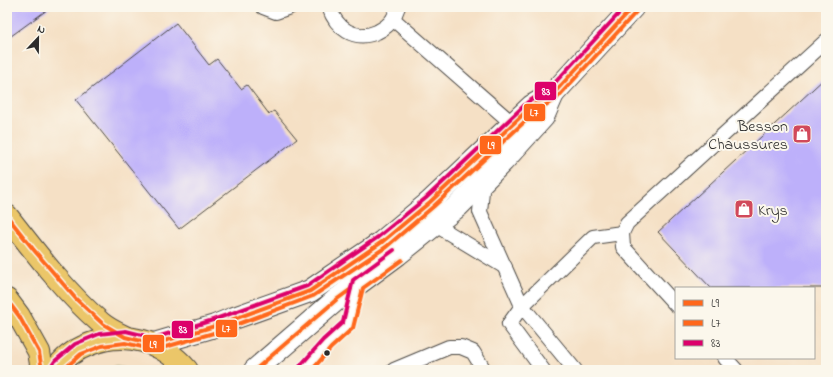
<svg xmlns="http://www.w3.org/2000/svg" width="833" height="377" font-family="'Indie Flower',sans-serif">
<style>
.green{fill:#a9dc8b;stroke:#6a845b}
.building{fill:#bdb0fa}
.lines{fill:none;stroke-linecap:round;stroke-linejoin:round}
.lane-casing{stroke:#494642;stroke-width:16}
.street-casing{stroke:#494642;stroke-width:24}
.primary-casing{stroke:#494642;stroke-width:24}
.lane{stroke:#fff;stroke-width:14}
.street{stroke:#fff;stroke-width:22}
.primary{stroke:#ebc669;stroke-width:22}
.bus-1-casing{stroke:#fbf7ec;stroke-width:7}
.bus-2-casing{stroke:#fbf7ec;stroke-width:7}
.bus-3-casing{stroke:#fbf7ec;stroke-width:7}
.bus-1{stroke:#ff671b;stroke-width:4}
.bus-2{stroke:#ff671b;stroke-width:4}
.bus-3{stroke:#dc006b;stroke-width:4}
.bus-dot{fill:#2b2b2b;stroke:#fbf7ec;stroke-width:1.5}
.labels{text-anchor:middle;stroke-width:4;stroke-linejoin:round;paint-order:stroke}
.poi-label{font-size:16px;fill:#2b2b2b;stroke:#fbf7ec;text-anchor:end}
.line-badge{stroke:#fbf7ec;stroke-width:1.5}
.badge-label{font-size:11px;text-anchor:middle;font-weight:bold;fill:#fff}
</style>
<rect width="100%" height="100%" fill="#fbf7ec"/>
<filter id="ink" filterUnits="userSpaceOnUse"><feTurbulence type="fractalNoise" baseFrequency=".025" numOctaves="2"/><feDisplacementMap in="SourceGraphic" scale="8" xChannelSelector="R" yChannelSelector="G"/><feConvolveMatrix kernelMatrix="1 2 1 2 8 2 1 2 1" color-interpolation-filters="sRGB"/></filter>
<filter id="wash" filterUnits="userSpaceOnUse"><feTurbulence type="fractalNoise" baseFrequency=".012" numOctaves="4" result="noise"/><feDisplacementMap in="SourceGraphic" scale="16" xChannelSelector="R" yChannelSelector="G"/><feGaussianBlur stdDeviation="0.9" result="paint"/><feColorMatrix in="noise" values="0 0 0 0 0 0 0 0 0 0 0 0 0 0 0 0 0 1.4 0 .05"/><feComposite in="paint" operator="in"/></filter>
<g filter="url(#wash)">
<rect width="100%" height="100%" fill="#f5e0c5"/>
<path class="green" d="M 117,366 L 137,370 L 99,370 Z"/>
<g id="blocks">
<g class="building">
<path d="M 7,7 L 51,7 L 7,39 Z"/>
<path d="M 176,23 L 209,65 L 217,59 L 241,89 L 247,85 L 269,114 L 274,111 L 297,139 L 179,229 L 76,100 Z"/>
<path d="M 826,77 L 826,288 L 711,288 L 658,232 Z"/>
</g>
</g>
</g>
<g filter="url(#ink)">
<use href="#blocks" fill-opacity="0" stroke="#494642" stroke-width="1"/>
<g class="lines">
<g class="lane-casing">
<g id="lane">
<path d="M 263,7 L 276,12 L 290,7"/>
<path d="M 329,7 C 336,28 354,42 377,32 C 383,29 389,25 393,19 C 395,15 396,11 398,7"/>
<path d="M 393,19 L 513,124"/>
<path d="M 483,180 L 480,212 L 522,306 L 575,370"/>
<path d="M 434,224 L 505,267"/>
<path d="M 676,305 L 623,247 L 622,233 L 627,223 L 826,41"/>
<path d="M 725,358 L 736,370"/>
<path d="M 304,370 L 327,344 L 348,325 L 358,284"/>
<path d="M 394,370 L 449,347 L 461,347 L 473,352 L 484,370"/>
<path d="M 543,370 L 509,324 L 522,306 L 593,237 L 622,233"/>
</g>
</g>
<g class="street-casing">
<g id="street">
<path d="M 154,344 L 215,326 L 234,318 L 310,291 L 382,242 L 430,202 L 532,106 L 553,94 L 633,7"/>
<path d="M 255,370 L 336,300 L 398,254 L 458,206 L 503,161 L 543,117 L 553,94"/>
</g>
</g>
<g class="primary-casing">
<g id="primary">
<path d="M 7,216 C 36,253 65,292 101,323 C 108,329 117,333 125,337"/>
<path d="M 7,300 L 19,316 L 39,352 L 42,370"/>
<path d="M 56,370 C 63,358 77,349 90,344 C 126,330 162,341 187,370"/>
</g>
</g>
<use href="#lane" class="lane"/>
<use href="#street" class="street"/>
<use href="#primary" class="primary"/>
<g class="bus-1-casing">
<g id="bus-1">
<path d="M 7,216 L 33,249 L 76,299 L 103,324 L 125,337 L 154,344 L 215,326 L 310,291 L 382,242 L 430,202 L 532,106 L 553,94 L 633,7"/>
<path d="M 7,300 L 19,316 L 39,352 L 42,370"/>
<path d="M 255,370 L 336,300 L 351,289"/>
</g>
</g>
<g class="bus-2-casing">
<g id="bus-2">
<path d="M 63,370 L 81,354 L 102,346 L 125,343 L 155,350 L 217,332 L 313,296 L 386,247 L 434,206 L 536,111 L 557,98 L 637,11"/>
<path d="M 312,370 L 331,348 L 353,328 L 363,288 L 402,260"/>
</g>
</g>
<g class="bus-3-casing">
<g id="bus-3">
<path d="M 300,366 L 323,340 L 343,322 L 353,280 L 394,250"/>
<path d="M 51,367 L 55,361 L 75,344 L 99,334 L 126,331 L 154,338 L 213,320 L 307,286 L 378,237 L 426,198 L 528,102 L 549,89 L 625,7"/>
</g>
</g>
<use href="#bus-1" class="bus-1"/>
<use href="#bus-2" class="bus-2"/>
<use href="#bus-3" class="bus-3"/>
</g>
</g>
<defs>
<g id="shop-square" transform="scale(1)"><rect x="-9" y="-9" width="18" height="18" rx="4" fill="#d1495b" stroke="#fbf7ec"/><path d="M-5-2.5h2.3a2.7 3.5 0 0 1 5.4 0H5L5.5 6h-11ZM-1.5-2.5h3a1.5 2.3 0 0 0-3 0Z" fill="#fff"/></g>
</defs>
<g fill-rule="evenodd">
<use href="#shop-square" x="802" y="134"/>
<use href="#shop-square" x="744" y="209"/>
</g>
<circle class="bus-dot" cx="327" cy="353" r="3.5"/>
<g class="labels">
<g class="poi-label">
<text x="788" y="131">Besson<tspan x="788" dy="18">Chaussures</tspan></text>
<text x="758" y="215" text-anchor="start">Krys</text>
</g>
</g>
<g class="line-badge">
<rect x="534" y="81" width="23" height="20" rx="4" fill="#dc006b"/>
<rect x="523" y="103" width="23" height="19" rx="4" fill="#ff671b"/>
<rect x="479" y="135" width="23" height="20" rx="4" fill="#ff671b"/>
<rect x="215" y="319" width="23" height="19" rx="4" fill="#ff671b"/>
<rect x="171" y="320" width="23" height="19" rx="4" fill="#dc006b"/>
<rect x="142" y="334" width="23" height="19" rx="4" fill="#ff671b"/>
</g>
<g class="badge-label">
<text x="546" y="95">83</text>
<text x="534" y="116">L7</text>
<text x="491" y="149">L9</text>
<text x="226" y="332">L7</text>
<text x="183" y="333">83</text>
<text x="153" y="348">L9</text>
</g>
<rect width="833" height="377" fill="none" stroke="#fbf7ec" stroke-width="24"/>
<rect x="675" y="287" width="140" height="72" fill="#fbf7ec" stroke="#a8a59f"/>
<rect x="683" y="300" width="20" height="6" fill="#ff671b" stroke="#a8a59f"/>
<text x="711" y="307" font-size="12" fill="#2b2b2b">L9</text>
<rect x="683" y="320" width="20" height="6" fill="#ff671b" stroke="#a8a59f"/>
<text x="711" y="327" font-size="12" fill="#2b2b2b">L7</text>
<rect x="683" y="340" width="20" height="6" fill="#dc006b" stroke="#a8a59f"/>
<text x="711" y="347" font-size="12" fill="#2b2b2b">83</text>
<g transform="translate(38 38) rotate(22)" stroke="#fbf7ec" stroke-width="3" paint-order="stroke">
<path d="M0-3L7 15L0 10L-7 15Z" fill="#2b2b2b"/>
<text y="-6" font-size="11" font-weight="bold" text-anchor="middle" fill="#2b2b2b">N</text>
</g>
</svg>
